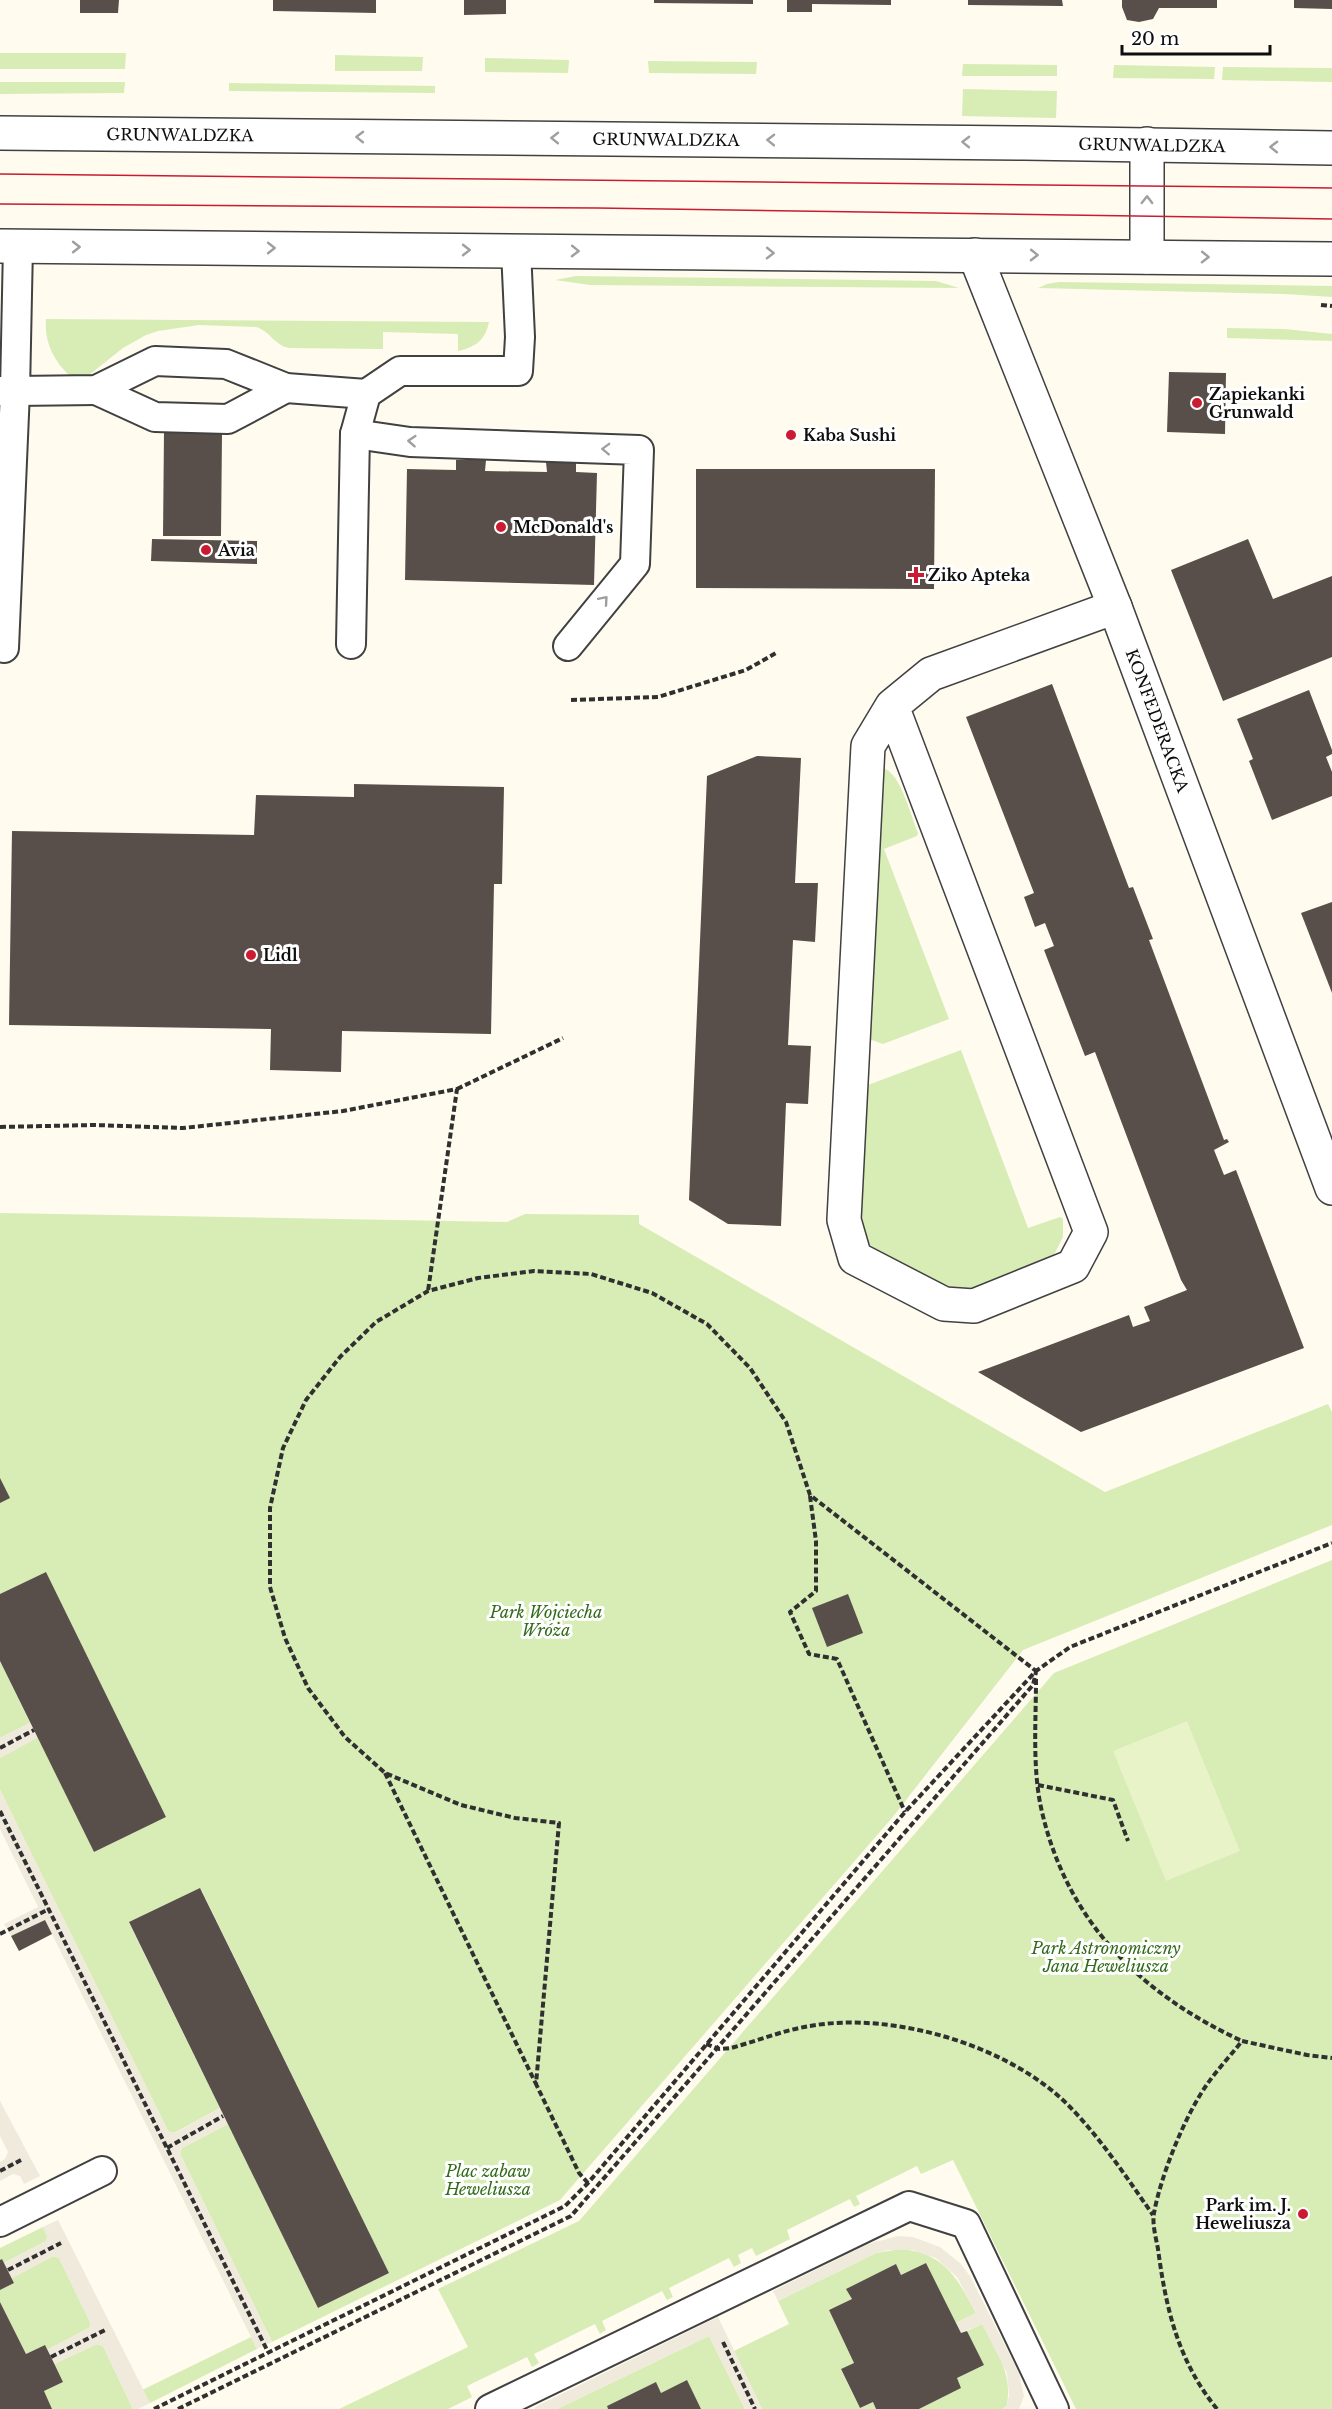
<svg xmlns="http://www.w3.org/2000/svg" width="1332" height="2409" font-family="'Libre Baskerville',serif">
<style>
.green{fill:#d7edb5}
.pitch{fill:#e8f3c8}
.plaza{fill:#f0eadd}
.building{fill:#584e4a}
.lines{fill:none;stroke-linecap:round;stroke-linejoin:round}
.service-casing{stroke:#414141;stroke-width:32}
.minor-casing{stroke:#414141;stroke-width:36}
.tertiary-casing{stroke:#414141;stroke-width:36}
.path{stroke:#303030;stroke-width:4;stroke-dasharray:6 3;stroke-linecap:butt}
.service{stroke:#fff;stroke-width:28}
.minor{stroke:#fff;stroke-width:33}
.tertiary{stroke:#fff;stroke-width:33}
.tram{stroke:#ca1b32;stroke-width:1.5}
.oneway{stroke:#9f9f9f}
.poi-dot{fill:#ca1b32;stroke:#fff;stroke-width:2}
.labels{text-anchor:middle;stroke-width:6;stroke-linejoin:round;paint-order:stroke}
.street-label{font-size:16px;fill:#0e0e0e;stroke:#fff}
.poi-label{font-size:16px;font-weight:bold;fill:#0e0e0e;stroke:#fff;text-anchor:start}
.park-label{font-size:16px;font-style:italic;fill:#316b19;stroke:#fff}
</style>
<rect width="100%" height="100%" fill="#fffbef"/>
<g class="green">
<path d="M 0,53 L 126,53 L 125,69 L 0,69 Z"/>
<path d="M 335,55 L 423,57 L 422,71 L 335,71 Z"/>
<path d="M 485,58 L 569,60 L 568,73 L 485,72 Z"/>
<path d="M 648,61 L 757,62 L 756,74 L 649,73 Z"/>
<path d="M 963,64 L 1057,65 L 1057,76 L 962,76 Z"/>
<path d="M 1114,65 L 1215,67 L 1214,79 L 1113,78 Z"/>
<path d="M 1223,67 L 1332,68 L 1332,82 L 1222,80 Z"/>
<path d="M 0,82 L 125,82 L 124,93 L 0,94 Z"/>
<path d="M 229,83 L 435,86 L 435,93 L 229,91 Z"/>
<path d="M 963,89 L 1057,91 L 1056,118 L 962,116 Z"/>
<path d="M 576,276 L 936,281 L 959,288 L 590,285 L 555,280 Z"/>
<path d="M 1059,282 L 1332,286 L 1332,297 L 1285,294 L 1038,288 L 1047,284 Z"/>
<path d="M 46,319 L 489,322 C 485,341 475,347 458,351 L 458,334 L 383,332 L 383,349 L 289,348 C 274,345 270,331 256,327 L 199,325 L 158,331 L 146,335 L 123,348 L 89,375 L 69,375 C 53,360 44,341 46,319 Z"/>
<path d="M 1227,328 L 1285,329 L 1332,334 L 1332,341 L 1227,338 Z"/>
<path d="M 883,768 C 901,773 911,817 918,833 L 917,836 L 884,849 L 949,1019 L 883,1044 L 869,1039 L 881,769 Z"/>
<path d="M 961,1050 L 1028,1228 L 1060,1217 L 1063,1219 L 1063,1237 L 1055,1253 L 1049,1259 L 977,1289 L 958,1293 L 867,1250 L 859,1239 L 860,1088 Z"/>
<path d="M 0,1213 L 507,1222 L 525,1214 L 639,1215 L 639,1224 L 1105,1492 L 1328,1404 L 1332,1412 L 1332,1525 L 1023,1650 L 892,1818 L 560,2200 L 272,2342 L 180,2154 L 182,2148 L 228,2124 L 318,2308 L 389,2273 L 201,1889 L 129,1923 L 220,2108 L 174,2133 L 168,2131 L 0,1790 L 0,1758 L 38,1737 L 94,1852 L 166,1817 L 46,1572 L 0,1594 Z"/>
<path d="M 1332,1560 L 1332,2409 L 1076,2409 L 953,2160 L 921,2174 L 917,2166 L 856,2196 L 860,2204 L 854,2207 L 850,2199 L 787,2230 L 790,2239 L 756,2256 L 752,2248 L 738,2255 L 741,2263 L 734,2267 L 729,2258 L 669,2288 L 673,2297 L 667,2300 L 662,2291 L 602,2321 L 606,2330 L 600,2334 L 595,2324 L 534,2354 L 539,2363 L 532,2367 L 527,2357 L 467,2386 L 472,2397 L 448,2409 L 339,2409 L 468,2347 L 438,2289 L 579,2221 L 1054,1673 Z"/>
<path d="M 0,1661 L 30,1723 L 0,1738 Z"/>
<path d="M 43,2227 L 48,2237 L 46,2241 L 4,2263 L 2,2259 L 0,2260 L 0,2248 Z"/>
<path d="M 901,2249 C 945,2253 957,2278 976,2313 L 956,2323 L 926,2263 L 901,2275 L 896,2265 L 847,2289 L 852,2299 L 829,2310 L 854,2363 L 841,2370 L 860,2408 L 873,2402 L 876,2409 L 762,2409 L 734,2351 L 789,2324 L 778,2301 L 876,2253 Z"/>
<path d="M 53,2256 L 59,2258 L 91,2324 L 89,2328 L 47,2350 L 45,2345 L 26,2354 L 0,2302 L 0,2290 L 14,2283 L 12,2278 Z"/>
<path d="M 982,2324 C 996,2350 1013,2374 1007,2405 L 1003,2409 L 919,2409 L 961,2388 L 957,2378 L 984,2365 L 967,2331 Z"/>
<path d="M 709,2336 L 745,2409 L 701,2409 L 687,2381 L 661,2393 L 656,2382 L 607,2406 L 608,2409 L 557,2409 Z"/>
<path d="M 251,2337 L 257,2349 L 150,2403 L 142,2390 Z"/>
<path d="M 97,2344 L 103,2346 L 133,2409 L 52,2409 L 44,2391 L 63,2382 L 54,2364 Z"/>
</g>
<path class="pitch" d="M 1187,1721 L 1240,1851 L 1166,1881 L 1113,1751 Z"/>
<g class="plaza">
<path d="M 30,1723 L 38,1737 L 0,1758 L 0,1738 Z"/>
<path d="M 0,1790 L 168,2131 L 175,2133 L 220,2108 L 228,2124 L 182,2148 L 180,2154 L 272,2342 L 264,2346 L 257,2349 L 251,2337 L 45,1920 L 11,1936 L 8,1930 L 4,1924 L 38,1907 L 0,1829 Z"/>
<path d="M 0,2101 L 40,2176 L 24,2184 L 20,2176 L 13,2174 L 0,2181 L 0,2162 L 5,2159 L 8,2152 L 0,2136 Z"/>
<path d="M 58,2220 L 150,2403 L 138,2409 L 133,2409 L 103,2346 L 97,2344 L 54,2364 L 47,2350 L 89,2328 L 91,2324 L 59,2258 L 53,2256 L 12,2278 L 4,2263 L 46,2241 L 47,2237 L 43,2227 Z"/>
<path d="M 898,2236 L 913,2237 L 940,2247 L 960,2263 L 970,2276 L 1019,2373 L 1024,2396 L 1019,2409 L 1003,2409 L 1007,2405 L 1009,2395 L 1007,2373 L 982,2324 L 961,2333 L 956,2323 L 976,2313 L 957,2277 L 936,2258 L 913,2250 L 889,2250 L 876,2253 L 778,2301 L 773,2291 L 868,2244 Z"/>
<path d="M 718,2317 L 762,2409 L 745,2409 L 709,2336 L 557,2409 L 535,2409 L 535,2407 Z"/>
</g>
<g class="building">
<path d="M 80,0 L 119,0 L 118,13 L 80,13 Z"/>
<path d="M 273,0 L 376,0 L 376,13 L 273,11 Z"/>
<path d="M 464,0 L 506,0 L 506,14 L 464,15 Z"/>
<path d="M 654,0 L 753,0 L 753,4 L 654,3 Z"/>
<path d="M 787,0 L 891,0 L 891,5 L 812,4 L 812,12 L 787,12 Z"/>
<path d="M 968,0 L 1062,0 L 1063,6 L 968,5 Z"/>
<path d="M 1122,0 L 1217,0 L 1217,8 L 1159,8 L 1153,19 L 1139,22 L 1127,20 L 1122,7 Z"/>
<path d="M 1294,0 L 1332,0 L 1332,9 L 1294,8 Z"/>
<path d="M 1169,372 L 1226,373 L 1225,434 L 1167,432 Z"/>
<path d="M 164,432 L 222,433 L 221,536 L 163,536 Z"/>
<path d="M 456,460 L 486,460 L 485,471 L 547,472 L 546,462 L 576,463 L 576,472 L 597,473 L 594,585 L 405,580 L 407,469 L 456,470 Z"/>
<path d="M 696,469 L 935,469 L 934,589 L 696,588 Z"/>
<path d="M 152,539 L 257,541 L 257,564 L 151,561 Z"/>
<path d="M 1248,539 L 1273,599 L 1332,576 L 1332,657 L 1223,701 L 1171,570 Z"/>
<path d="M 1052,684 L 1129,888 L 1133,887 L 1153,939 L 1149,940 L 1224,1140 L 1227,1139 L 1229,1142 L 1214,1150 L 1224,1175 L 1236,1170 L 1304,1348 L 1081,1432 L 978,1372 L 1129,1315 L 1133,1327 L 1150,1321 L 1144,1307 L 1187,1290 L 1181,1280 L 1095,1052 L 1085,1056 L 1073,1025 L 1044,950 L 1054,946 L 1045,923 L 1035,927 L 1024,897 L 1034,893 L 966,717 Z"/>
<path d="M 1309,690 L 1332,750 L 1332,754 L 1326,757 L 1332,772 L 1332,796 L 1272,820 L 1249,761 L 1253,759 L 1237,719 Z"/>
<path d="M 757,756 L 801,758 L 795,883 L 818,883 L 815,942 L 793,940 L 788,1045 L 811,1046 L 808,1104 L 786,1103 L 781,1226 L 728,1224 L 689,1200 L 707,776 Z"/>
<path d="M 354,784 L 504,787 L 502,884 L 494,884 L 491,1034 L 342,1031 L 341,1072 L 270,1070 L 271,1029 L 9,1025 L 12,831 L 254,835 L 256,795 L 354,797 Z"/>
<path d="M 1332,902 L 1332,993 L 1301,913 Z"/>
<path d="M 0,1478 L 10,1498 L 0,1503 Z"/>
<path d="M 46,1572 L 166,1817 L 94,1852 L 0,1661 L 0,1594 Z"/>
<path d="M 848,1594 L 863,1633 L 827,1647 L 812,1608 Z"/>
<path d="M 200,1888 L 389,2273 L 318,2308 L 129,1922 Z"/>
<path d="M 45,1920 L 52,1934 L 19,1951 L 11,1936 Z"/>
<path d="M 2,2259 L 14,2283 L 0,2290 L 0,2260 Z"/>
<path d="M 926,2263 L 961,2333 L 967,2331 L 984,2365 L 957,2378 L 961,2388 L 919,2409 L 876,2409 L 873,2402 L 860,2408 L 841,2369 L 854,2363 L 829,2310 L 852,2299 L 846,2289 L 896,2264 L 901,2275 Z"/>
<path d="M 0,2302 L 26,2354 L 45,2345 L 51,2357 L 63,2382 L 44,2391 L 52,2409 L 0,2409 Z"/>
<path d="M 687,2380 L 701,2409 L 608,2409 L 607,2406 L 656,2382 L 661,2393 Z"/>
</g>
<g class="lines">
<g class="service-casing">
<g id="service">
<path d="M 18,246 L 15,391 L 96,390 L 155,361 L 226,364 L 286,388 L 366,394"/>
<path d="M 96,390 L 155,417 L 228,419 L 286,388"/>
<path d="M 0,391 L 15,391 L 4,648"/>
<path d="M 355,434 L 410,442 L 639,450 L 635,564 L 568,646"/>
<path d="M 351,644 L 355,434 L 366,394 L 400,371 L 518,371 L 520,337 L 516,250"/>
<path d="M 0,2222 L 102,2171"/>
<path d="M 490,2409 L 909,2206 L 966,2224 L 1054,2409"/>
</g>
</g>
<g class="minor-casing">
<g id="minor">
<path id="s1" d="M 975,255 L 1115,607 L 1332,1188"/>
<path d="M 892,706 L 1091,1232 L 1073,1266 L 974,1306 L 944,1304 L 855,1258 L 844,1220 L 868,746 L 892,706 L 931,674 L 1115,607"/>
</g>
</g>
<g class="tertiary-casing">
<g id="tertiary">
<path id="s2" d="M 0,133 L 1024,143 L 1332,148"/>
<path d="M 0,246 L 1332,259"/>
<path d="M 1147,257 L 1147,144"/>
</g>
</g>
<g class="path">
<path d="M 1321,305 L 1332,306"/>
<path d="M 571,700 L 658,697 L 746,670 L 776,653"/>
<path d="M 457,1089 L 563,1038"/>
<path d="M 0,1127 L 94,1125 L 183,1128 L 343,1111 L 457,1089 L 428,1291"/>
<path d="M 810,1496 L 816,1541 L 816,1591 L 790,1612 L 809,1654 L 837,1659 L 905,1812"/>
<path d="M 1036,1679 C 1036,1722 1032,1770 1042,1812 C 1068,1923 1141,1994 1242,2041"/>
<path d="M 0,1748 L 34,1730"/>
<path d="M 385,1773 L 536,2084"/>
<path d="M 1038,1785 L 1113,1800 L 1128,1841"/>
<path d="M 0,1811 L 268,2352"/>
<path d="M 0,1934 L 49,1909"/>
<path d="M 706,2044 L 719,2049 L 731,2048 C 757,2041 784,2030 810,2026 C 894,2011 1011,2046 1070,2107 C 1102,2140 1127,2178 1153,2215"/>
<path d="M 167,2148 L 223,2116"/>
<path d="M 0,2171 L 21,2160"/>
<path d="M 588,2183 L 579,2173 L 536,2084 L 559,1823 L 515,1818 L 461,1805 L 385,1773 L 345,1737 L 308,1688 L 285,1638 L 270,1587 L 270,1508 L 283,1448 L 306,1400 L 340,1357 L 376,1322 L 428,1291 L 478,1278 L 534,1271 L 591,1274 L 652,1293 L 707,1324 L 750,1368 L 786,1422 L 810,1495 L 1036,1671"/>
<path d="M 8,2270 L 61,2243"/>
<path d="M 723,2342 L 755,2409"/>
<path d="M 51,2357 L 105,2330"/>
<path d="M 154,2409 L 565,2206 L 588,2183 L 905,1812 L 1036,1671 L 1070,1647 L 1332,1543"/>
<path d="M 178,2409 L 571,2216 L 1033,1685 L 1036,1672"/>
<path d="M 1217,2409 C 1178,2361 1166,2309 1158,2249 C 1156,2238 1152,2224 1154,2213 C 1161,2175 1185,2115 1208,2083 C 1218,2069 1231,2055 1242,2041 L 1307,2055 L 1332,2058"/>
</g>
<use href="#service" class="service"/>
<use href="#minor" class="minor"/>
<use href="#tertiary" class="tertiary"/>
<g class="tram">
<path d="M 0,174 L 1332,188"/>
<path d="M 0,204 L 597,208 L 1332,219"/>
</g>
</g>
<defs><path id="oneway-chevron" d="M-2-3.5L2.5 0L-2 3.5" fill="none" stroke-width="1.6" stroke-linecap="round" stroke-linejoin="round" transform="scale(1.5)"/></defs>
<g class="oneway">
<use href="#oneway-chevron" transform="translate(360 137) rotate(-179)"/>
<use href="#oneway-chevron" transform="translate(555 138) rotate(-179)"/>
<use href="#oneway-chevron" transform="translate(771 140) rotate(-179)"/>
<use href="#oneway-chevron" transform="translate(966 142) rotate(-179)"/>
<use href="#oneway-chevron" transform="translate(1274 147) rotate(-179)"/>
<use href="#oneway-chevron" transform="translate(1147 200) rotate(-89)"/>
<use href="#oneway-chevron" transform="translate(76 247)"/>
<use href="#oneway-chevron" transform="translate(271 248)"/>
<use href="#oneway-chevron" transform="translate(466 250)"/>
<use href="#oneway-chevron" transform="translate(575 251) rotate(1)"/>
<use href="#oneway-chevron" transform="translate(770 253) rotate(1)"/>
<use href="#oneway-chevron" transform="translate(1034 255) rotate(1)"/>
<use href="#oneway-chevron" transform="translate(1205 257) rotate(1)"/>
<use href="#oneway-chevron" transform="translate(412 441) rotate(-176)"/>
<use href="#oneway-chevron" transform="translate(606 449) rotate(-178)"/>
<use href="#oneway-chevron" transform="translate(604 600) rotate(-49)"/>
</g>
<g class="poi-dot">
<circle cx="1197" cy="403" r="6"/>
<circle cx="791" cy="435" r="6"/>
<circle cx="501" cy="527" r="6"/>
<circle cx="206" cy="550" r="6"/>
<path d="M913 566h6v6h6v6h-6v6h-6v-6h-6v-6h6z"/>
<circle cx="251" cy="955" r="6"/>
<circle cx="1303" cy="2214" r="6"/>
</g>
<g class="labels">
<g class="street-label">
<text dy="6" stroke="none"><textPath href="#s2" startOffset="180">GRUNWALDZKA</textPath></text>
<text dy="6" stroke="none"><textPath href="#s2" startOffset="666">GRUNWALDZKA</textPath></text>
<text dy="6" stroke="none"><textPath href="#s2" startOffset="1152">GRUNWALDZKA</textPath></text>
<text dy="6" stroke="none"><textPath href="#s1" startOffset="500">KONFEDERACKA</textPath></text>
</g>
<g class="poi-label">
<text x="1209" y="400">Zapiekanki<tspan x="1209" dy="18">Grunwald</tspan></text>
<text x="803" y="441">Kaba Sushi</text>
<text x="513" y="533">McDonald's</text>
<text x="218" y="556">Avia</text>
<text x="928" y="581">Ziko Apteka</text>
<text x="263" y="961">Lidl</text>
<text x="1291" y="2211" text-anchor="end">Park im. J.<tspan x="1291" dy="18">Heweliusza</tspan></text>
</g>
<g class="park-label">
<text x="546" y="1618">Park Wojciecha<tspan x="546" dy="18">Wróża</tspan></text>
<text x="1106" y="1954">Park Astronomiczny<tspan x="1106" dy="18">Jana Heweliusza</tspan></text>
<text x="488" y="2177">Plac zabaw<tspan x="488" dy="18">Heweliusza</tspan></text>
</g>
</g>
<path d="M1122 45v9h148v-9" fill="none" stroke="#0e0e0e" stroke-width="3"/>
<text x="1131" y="45" font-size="18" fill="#0e0e0e" stroke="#ffffff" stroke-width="4.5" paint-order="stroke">20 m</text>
</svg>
